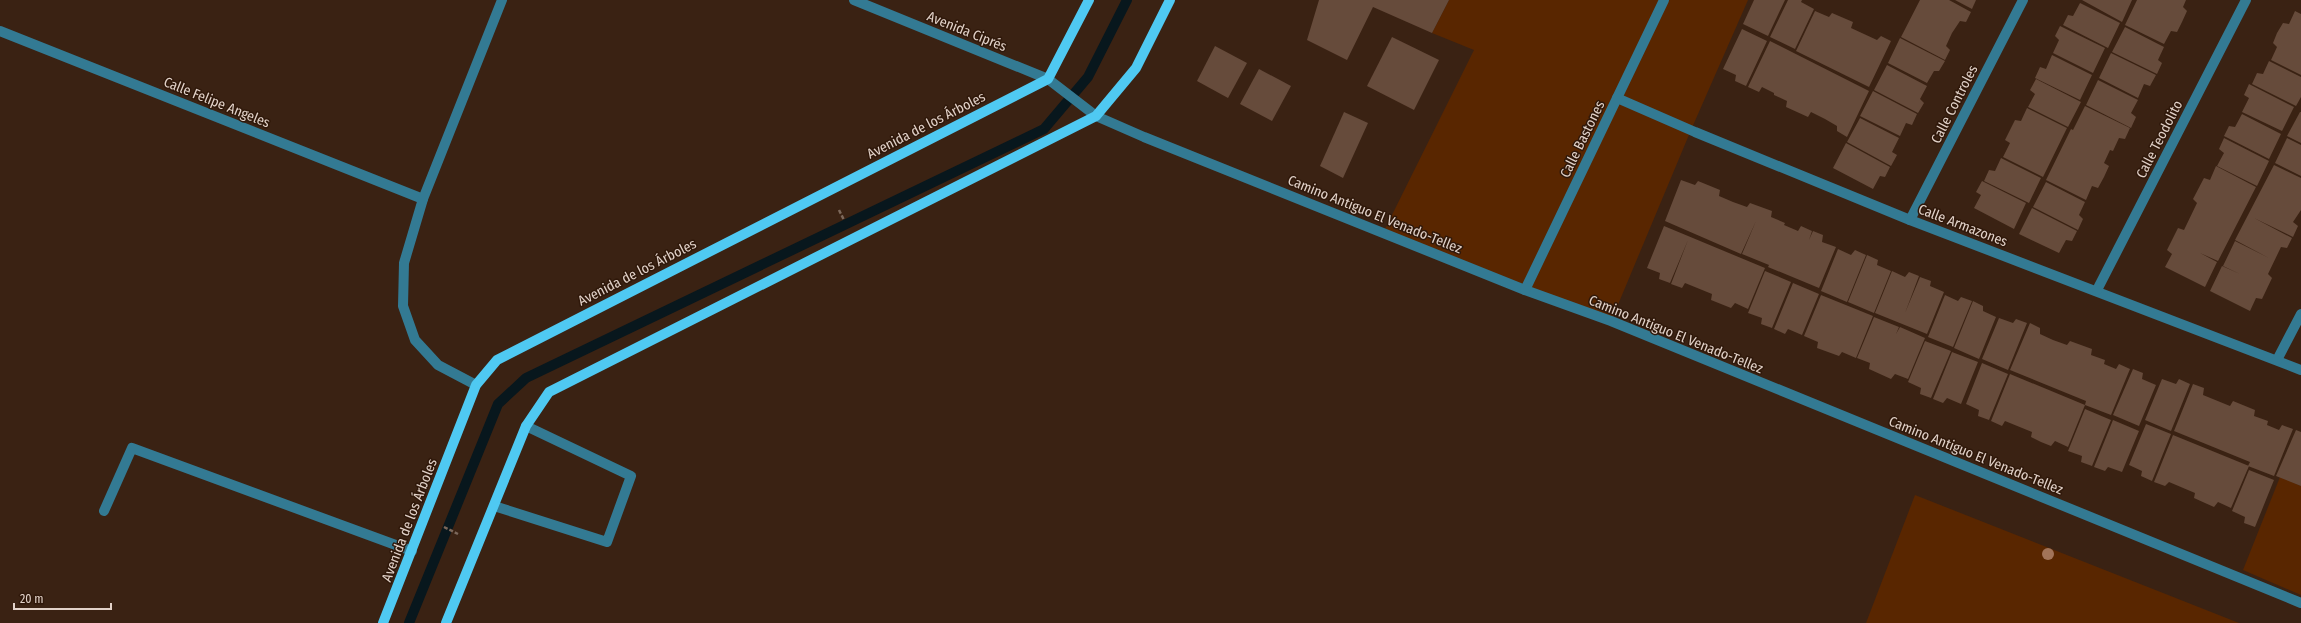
<svg xmlns="http://www.w3.org/2000/svg" width="2301" height="623" font-family="'Fira Sans Condensed',sans-serif">
<style>
.green{fill:#592600}
.lines{fill:none;stroke-linecap:round;stroke-linejoin:round}
.stream{stroke:#08171d;stroke-width:10}
.building{fill:#664b3b}
.path{stroke:#7c685b;stroke-width:2.5;stroke-dasharray:4 2;stroke-linecap:butt}
.minor{stroke:#337a93;stroke-width:10}
.major{stroke:#4fc9f2;stroke-width:10}
.tree{fill:#a27459}
.labels{text-anchor:middle;stroke-width:3;stroke-linejoin:round;paint-order:stroke}
.street-label{font-size:14px;fill:#e2d2c9;stroke:#2f180a}
</style>
<rect width="100%" height="100%" fill="#3a2213"/>
<g class="green">
<path d="M 1449,0 L 1748,0 L 1691,130 L 1612,319 L 1525,289 L 1385,229 L 1474,50 L 1432,33 Z"/>
<path d="M 2280,477 L 2301,486 L 2301,595 L 2243,570 Z"/>
<path d="M 1915,495 L 2239,623 L 1866,623 Z"/>
</g>
<g class="lines">
<path class="stream" d="M 409,623 L 498,404 L 526,378 L 1044,129 L 1088,77 L 1127,0"/>
</g>
<g class="building">
<path d="M 1319,0 L 1449,0 L 1432,33 L 1373,7 L 1347,60 L 1307,40 Z"/>
<path d="M 1754,0 L 1785,0 L 1768,36 L 1743,24 Z"/>
<path d="M 1788,0 L 1802,0 L 1801,2 L 1814,9 L 1795,49 L 1770,37 Z"/>
<path d="M 1920,0 L 1949,0 L 1971,12 L 1966,22 L 1960,21 L 1952,33 L 1946,46 L 1950,50 L 1945,60 L 1901,37 Z"/>
<path d="M 1955,0 L 1976,0 L 1972,9 Z"/>
<path d="M 2082,0 L 2132,0 L 2122,22 Z"/>
<path d="M 2137,0 L 2186,0 L 2183,7 L 2187,11 L 2182,22 L 2177,32 L 2171,31 L 2164,44 L 2125,25 Z"/>
<path d="M 2080,3 L 2120,23 L 2108,48 L 2063,25 L 2068,15 L 2073,16 Z"/>
<path d="M 1815,11 L 1829,17 L 1832,13 L 1853,22 L 1851,28 L 1877,40 L 1881,36 L 1891,41 L 1869,87 L 1796,51 Z"/>
<path d="M 2295,11 L 2301,14 L 2301,75 L 2271,60 L 2277,47 L 2273,43 L 2277,33 L 2283,23 L 2289,24 Z"/>
<path d="M 2060,26 L 2105,48 L 2093,73 L 2053,53 L 2059,40 L 2055,36 Z"/>
<path d="M 2125,27 L 2164,47 L 2158,60 L 2162,63 L 2157,74 L 2112,52 Z"/>
<path d="M 1742,29 L 1767,41 L 1746,86 L 1735,81 L 1736,75 L 1723,69 Z"/>
<path d="M 1392,37 L 1439,60 L 1414,110 L 1367,86 Z"/>
<path d="M 1900,38 L 1945,61 L 1939,71 L 1934,71 L 1927,83 L 1888,63 Z"/>
<path d="M 1770,41 L 1869,91 L 1847,137 L 1837,131 L 1837,126 L 1825,119 L 1811,112 L 1808,117 L 1786,107 L 1787,101 L 1774,95 L 1774,93 L 1762,87 L 1759,92 L 1748,87 Z"/>
<path d="M 1215,46 L 1247,63 L 1228,98 L 1197,81 Z"/>
<path d="M 2111,53 L 2156,75 L 2150,86 L 2144,84 L 2138,98 L 2099,78 Z"/>
<path d="M 2052,55 L 2092,75 L 2080,100 L 2035,78 L 2040,67 L 2046,69 Z"/>
<path d="M 2269,61 L 2301,77 L 2301,97 L 2296,106 L 2252,84 L 2257,73 L 2263,74 Z"/>
<path d="M 1887,65 L 1927,86 L 1920,99 L 1924,103 L 1918,113 L 1874,90 Z"/>
<path d="M 1259,69 L 1291,86 L 1272,121 L 1240,104 Z"/>
<path d="M 2036,79 L 2081,102 L 2068,127 L 2028,107 L 2035,94 L 2030,90 Z"/>
<path d="M 2098,80 L 2138,100 L 2131,113 L 2136,117 L 2131,128 L 2086,105 Z"/>
<path d="M 2249,84 L 2294,107 L 2282,131 L 2242,112 L 2249,98 L 2244,95 Z"/>
<path d="M 1873,91 L 1917,114 L 1912,125 L 1906,123 L 1900,136 L 1860,116 Z"/>
<path d="M 2085,106 L 2130,128 L 2125,139 L 2119,138 L 2113,151 L 2110,150 L 2104,163 L 2109,166 L 2104,177 L 2098,188 L 2092,186 L 2086,200 L 2046,180 L 2071,129 L 2073,130 Z"/>
<path d="M 2027,108 L 2067,128 L 2043,177 L 2003,157 L 2010,143 L 2005,140 L 2015,120 L 2021,121 Z"/>
<path d="M 1344,112 L 1368,123 L 1343,178 L 1320,166 Z"/>
<path d="M 2300,112 L 2301,112 L 2301,143 L 2287,136 Z"/>
<path d="M 2242,114 L 2281,134 L 2269,159 L 2224,136 L 2229,126 L 2235,127 Z"/>
<path d="M 1860,118 L 1899,138 L 1892,152 L 1897,155 L 1891,166 L 1847,142 Z"/>
<path d="M 2224,138 L 2269,161 L 2257,186 L 2217,166 L 2224,153 L 2219,149 Z"/>
<path d="M 2287,138 L 2301,145 L 2301,176 L 2275,163 Z"/>
<path d="M 1846,143 L 1890,167 L 1885,177 L 1880,176 L 1873,189 L 1833,168 Z"/>
<path d="M 2001,158 L 2041,178 L 2029,203 L 1984,181 L 1989,170 L 1995,171 Z"/>
<path d="M 2274,165 L 2301,178 L 2301,210 L 2293,222 L 2298,226 L 2293,237 L 2254,218 L 2292,238 L 2287,248 L 2281,247 L 2268,274 L 2272,278 L 2262,299 L 2256,298 L 2250,311 L 2210,291 L 2222,266 L 2240,274 L 2223,266 L 2235,241 L 2269,258 L 2235,240 Z"/>
<path d="M 2216,166 L 2256,187 L 2218,261 L 2200,253 L 2217,262 L 2205,287 L 2165,267 L 2172,254 L 2167,250 L 2178,228 L 2184,230 L 2197,203 L 2193,199 L 2204,178 L 2210,180 Z"/>
<path d="M 1681,180 L 1695,185 L 1698,181 L 1720,190 L 1719,196 L 1733,202 L 1747,207 L 1750,203 L 1772,211 L 1771,217 L 1785,223 L 1784,225 L 1798,231 L 1801,226 L 1812,231 L 1809,240 L 1813,231 L 1823,235 L 1822,242 L 1836,247 L 1819,288 L 1768,267 L 1769,265 L 1742,254 L 1756,221 L 1741,254 L 1665,221 Z"/>
<path d="M 1982,181 L 2026,203 L 2014,229 L 1974,208 L 1981,195 L 1976,192 Z"/>
<path d="M 2046,182 L 2085,202 L 2079,215 L 2083,219 L 2078,230 L 2033,207 Z"/>
<path d="M 2032,208 L 2077,231 L 2072,241 L 2066,240 L 2059,253 L 2019,234 Z"/>
<path d="M 1664,226 L 1765,268 L 1748,309 L 1735,303 L 1731,308 L 1711,300 L 1712,294 L 1685,283 L 1682,288 L 1671,284 L 1688,240 L 1670,283 L 1659,279 L 1660,273 L 1647,268 Z"/>
<path d="M 1838,249 L 1851,255 L 1855,250 L 1866,255 L 1847,302 L 1821,291 Z"/>
<path d="M 1867,255 L 1878,260 L 1877,265 L 1891,271 L 1874,313 L 1848,302 Z"/>
<path d="M 1765,271 L 1791,282 L 1772,328 L 1761,324 L 1762,318 L 1748,313 Z"/>
<path d="M 1892,271 L 1905,277 L 1909,272 L 1919,276 L 1905,313 L 1920,277 L 1931,281 L 1930,286 L 1944,292 L 1927,334 L 1875,313 Z"/>
<path d="M 1793,283 L 1819,294 L 1802,335 L 1788,329 L 1785,334 L 1774,329 Z"/>
<path d="M 1821,295 L 1873,316 L 1856,358 L 1842,352 L 1839,356 L 1817,348 L 1818,342 L 1804,336 Z"/>
<path d="M 1945,295 L 1958,301 L 1961,297 L 1972,301 L 1953,347 L 1928,337 Z"/>
<path d="M 1973,301 L 1983,306 L 1983,311 L 1996,317 L 1979,359 L 1954,348 Z"/>
<path d="M 1874,317 L 1899,327 L 1896,334 L 1900,327 L 1925,338 L 1908,379 L 1895,374 L 1891,379 L 1869,369 L 1870,363 L 1857,358 Z"/>
<path d="M 1999,318 L 2013,323 L 2016,319 L 2027,323 L 2008,370 L 1982,359 Z"/>
<path d="M 2030,323 L 2040,328 L 2040,334 L 2053,340 L 2067,345 L 2070,341 L 2092,349 L 2091,355 L 2105,360 L 2104,364 L 2116,369 L 2119,364 L 2130,369 L 2111,415 L 2085,405 L 2086,401 L 2010,370 Z"/>
<path d="M 1925,341 L 1951,351 L 1931,398 L 1920,394 L 1921,388 L 1908,382 Z"/>
<path d="M 1952,352 L 1978,362 L 1961,404 L 1947,398 L 1943,403 L 1933,399 Z"/>
<path d="M 1982,363 L 2008,374 L 1989,420 L 1978,416 L 1979,410 L 1966,404 Z"/>
<path d="M 2133,369 L 2143,373 L 2142,379 L 2156,385 L 2139,426 L 2113,415 Z"/>
<path d="M 2010,374 L 2085,405 L 2068,447 L 2055,441 L 2051,446 L 2041,442 L 2031,437 L 2032,432 L 2005,421 L 2002,426 L 1991,421 Z"/>
<path d="M 2162,379 L 2176,384 L 2179,379 L 2190,384 L 2171,431 L 2145,420 Z"/>
<path d="M 2193,384 L 2204,388 L 2203,395 L 2230,406 L 2233,401 L 2255,410 L 2254,416 L 2268,421 L 2267,425 L 2279,430 L 2282,425 L 2293,429 L 2274,476 L 2248,466 L 2250,462 L 2174,431 Z"/>
<path d="M 2085,409 L 2111,420 L 2092,466 L 2081,462 L 2082,456 L 2068,451 Z"/>
<path d="M 2113,420 L 2139,431 L 2122,472 L 2108,467 L 2105,471 L 2094,467 Z"/>
<path d="M 2146,424 L 2171,434 L 2152,481 L 2141,476 L 2142,471 L 2129,465 Z"/>
<path d="M 2296,430 L 2301,432 L 2301,486 L 2276,476 Z"/>
<path d="M 2173,435 L 2249,466 L 2231,508 L 2218,502 L 2214,507 L 2205,503 L 2194,498 L 2195,493 L 2169,482 L 2165,486 L 2154,482 Z"/>
<path d="M 2249,470 L 2274,480 L 2255,527 L 2244,523 L 2245,517 L 2232,511 Z"/>
</g>
<g class="lines">
<g class="path">
<path d="M 839,210 L 844,220"/>
<path d="M 444,527 L 458,534"/>
</g>
<g class="minor">
<path d="M 854,0 L 1048,79 L 1096,116 L 1144,137 L 1525,290 L 1611,321 L 2301,603"/>
<path d="M 0,31 L 423,199"/>
<path d="M 1617,98 L 1695,132 L 1910,220 L 2301,370"/>
<path d="M 1910,220 L 2023,0"/>
<path d="M 1525,290 L 1664,0"/>
<path d="M 2097,290 L 2246,0"/>
<path d="M 2277,360 L 2301,314"/>
<path d="M 476,385 L 438,365 L 415,340 L 403,306 L 404,263 L 423,199 L 502,0"/>
<path d="M 494,506 L 607,542 L 631,476 L 526,426"/>
<path d="M 104,511 L 132,448 L 412,551"/>
</g>
<g class="major">
<path d="M 383,623 L 476,385 L 497,360 L 1048,79 L 1089,0"/>
<path d="M 446,623 L 526,426 L 549,392 L 1096,116 L 1136,68 L 1170,0"/>
</g>
</g>
<circle class="tree" cx="2048" cy="554" r="6"/>
<g class="labels">
<g class="street-label">
<text transform="translate(967 31) rotate(22)" y="5">Avenida Ciprés</text>
<text transform="translate(217 102) rotate(22)" y="5">Calle Felipe Angeles</text>
<text transform="translate(1954 104) rotate(-63)" y="5">Calle Controles</text>
<text transform="translate(926 125) rotate(-27)" y="5">Avenida de los Árboles</text>
<text transform="translate(1582 139) rotate(-64)" y="5">Calle Bastones</text>
<text transform="translate(2159 139) rotate(-63)" y="5">Calle Teodolito</text>
<text transform="translate(1375 214) rotate(22)" y="5">Camino Antiguo El Venado-Tellez</text>
<text transform="translate(1963 225) rotate(21)" y="5">Calle Armazones</text>
<text transform="translate(637 272) rotate(-27)" y="5">Avenida de los Árboles</text>
<text transform="translate(1676 334) rotate(22)" y="5">Camino Antiguo El Venado-Tellez</text>
<text transform="translate(1976 455) rotate(22)" y="5">Camino Antiguo El Venado-Tellez</text>
<text transform="translate(409 520) rotate(-69)" y="5">Avenida de los Árboles</text>
</g>
</g>
<path d="M14 603v6h97v-6" fill="none" stroke="#e2d2c9" stroke-width="2"/>
<text x="20" y="603" font-size="12" fill="#e2d2c9" stroke="#2f180a" stroke-width="3" paint-order="stroke">20 m</text>
</svg>
